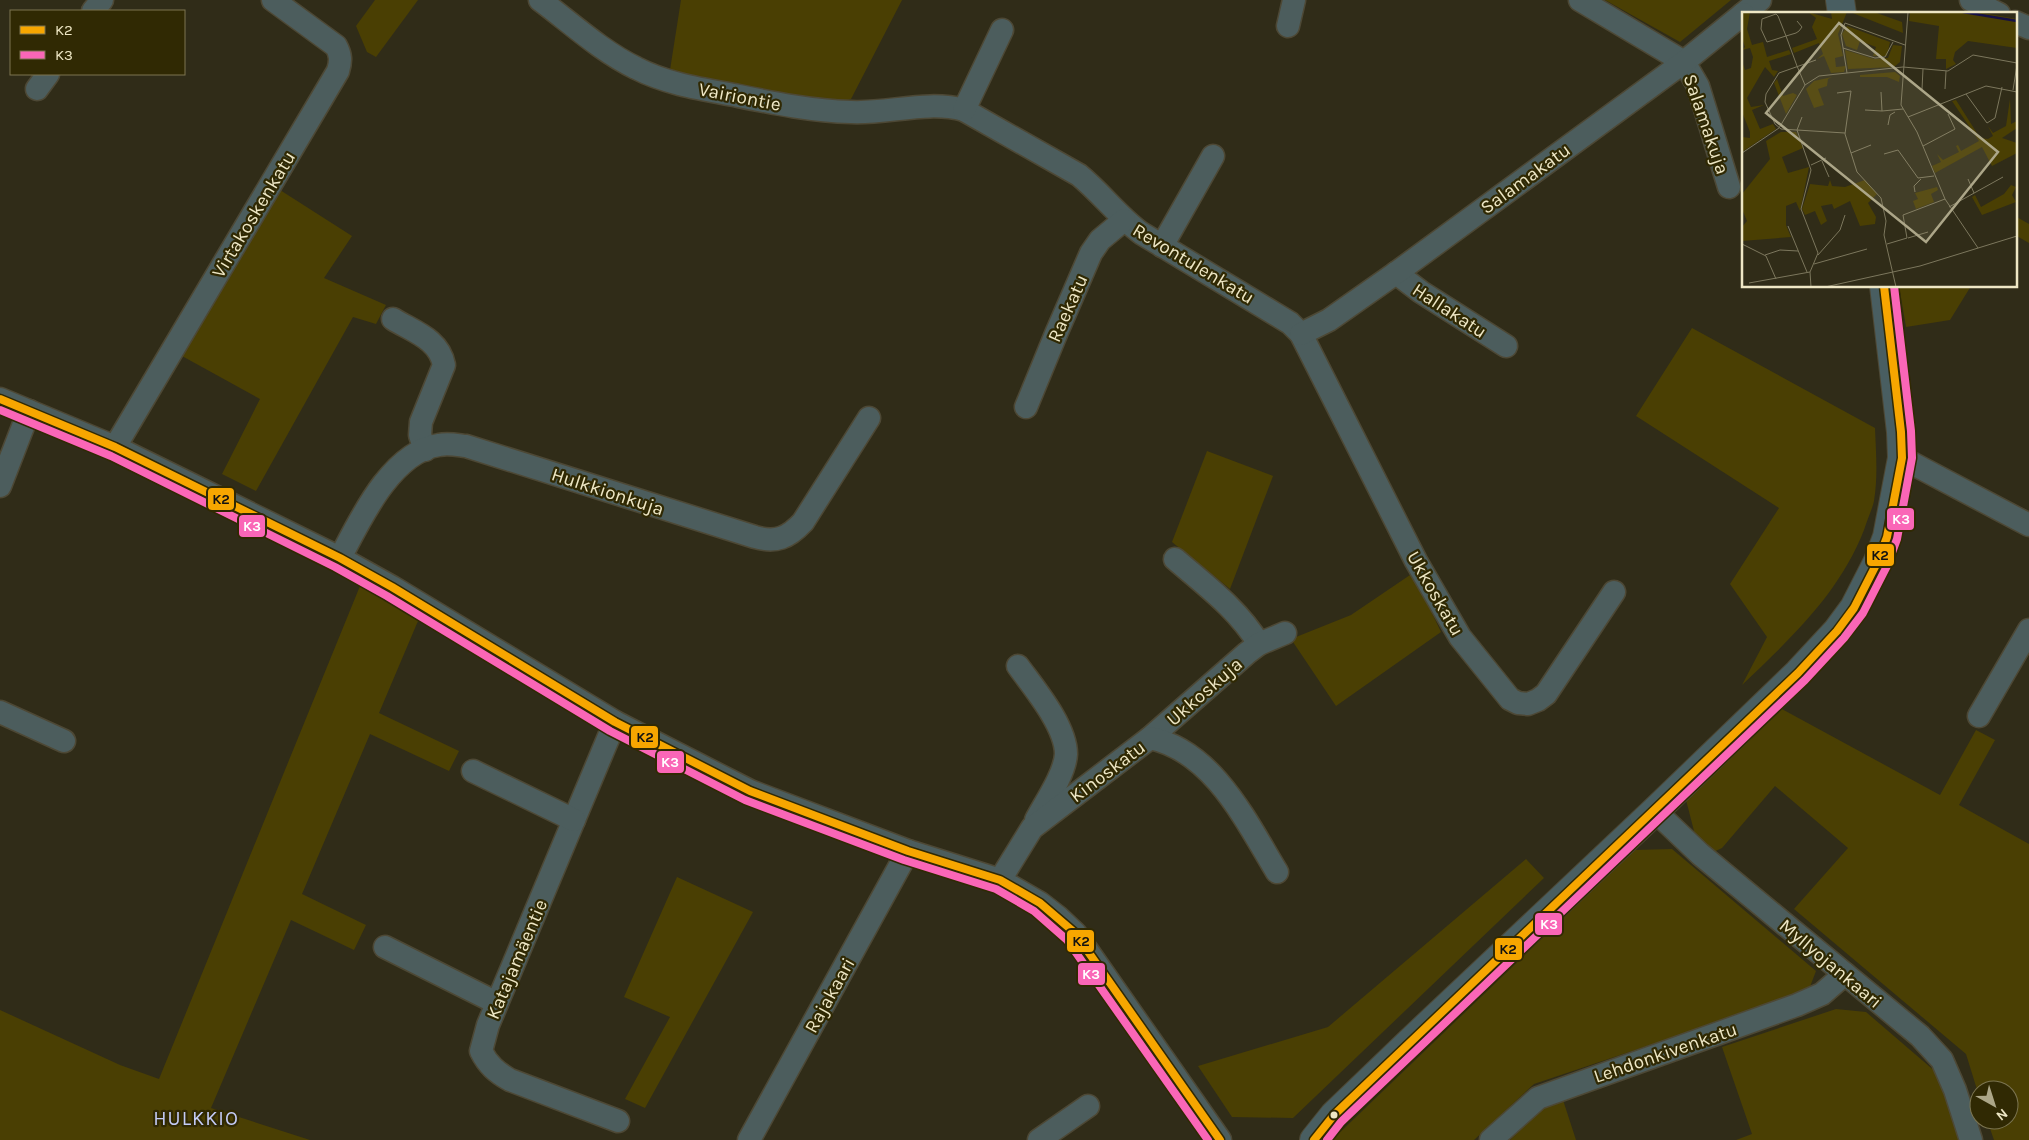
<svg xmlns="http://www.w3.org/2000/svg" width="2029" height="1140" font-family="Karla,sans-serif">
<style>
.green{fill:#4a3f03}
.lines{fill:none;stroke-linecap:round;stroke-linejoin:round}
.street-casing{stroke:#4d4835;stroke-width:25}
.secondary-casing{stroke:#4d4835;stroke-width:30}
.street{stroke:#4c5d5d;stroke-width:22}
.secondary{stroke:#495e61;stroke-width:28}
.bus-1-casing{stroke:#302903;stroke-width:11}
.bus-2-casing{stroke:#302903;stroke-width:11}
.bus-1{stroke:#f7a600;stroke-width:8}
.bus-2{stroke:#fa66b7;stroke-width:8}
.bus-dot{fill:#eee7c5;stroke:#302903;stroke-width:2}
.labels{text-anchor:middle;stroke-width:4.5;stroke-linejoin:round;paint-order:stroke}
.street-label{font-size:19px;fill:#eee7c5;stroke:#302903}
.neighbourhood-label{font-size:20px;letter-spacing:1px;fill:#c5ccf7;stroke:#302903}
.inset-river{fill:none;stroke:#161144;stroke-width:2.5}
.inset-road{fill:none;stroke:#7c775d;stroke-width:1}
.view{fill:#aca688;fill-opacity:0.15;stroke:#aca688;stroke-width:2.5}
.inset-edge{fill:none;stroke:#eee7c5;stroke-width:2.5}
.line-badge{stroke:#302903;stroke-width:2}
.badge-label{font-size:14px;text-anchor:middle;font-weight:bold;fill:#fff}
.pale-badge-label{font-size:14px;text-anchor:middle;font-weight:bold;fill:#111}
</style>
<rect width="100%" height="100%" fill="#302c18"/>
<g class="green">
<path d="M 375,0 L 418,0 L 376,57 L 367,52 L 356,26 Z"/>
<path d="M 681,0 L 902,0 L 851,99 L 832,105 L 781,98 L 670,70 Z"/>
<path d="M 1605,0 L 1731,0 L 1680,42 Z"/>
<path d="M 280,190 L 352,236 L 324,278 L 386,305 L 376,324 L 353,317 L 256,491 L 222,474 L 260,399 L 182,356 Z"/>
<path d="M 2015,216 L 2029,224 L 2029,243 L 2015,235 Z"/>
<path d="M 1899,286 L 1971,286 L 1950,320 L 1906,327 Z"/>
<path d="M 1692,328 L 1875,428 C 1876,452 1878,477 1874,501 C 1872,510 1867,520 1864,530 C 1839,594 1791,638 1742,685 L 1767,637 L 1730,584 L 1779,508 L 1636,416 Z"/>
<path d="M 1207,451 L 1273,476 L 1230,589 L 1172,542 Z"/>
<path d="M 1413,573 L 1441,632 L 1336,706 L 1291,639 L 1351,615 Z"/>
<path d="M 360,586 L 418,621 L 379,713 L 459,751 L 449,771 L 370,734 L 302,894 L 366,925 L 354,950 L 291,920 L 211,1108 L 310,1140 L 0,1140 L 0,1010 L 120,1065 L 159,1079 Z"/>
<path d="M 1780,708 L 1940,795 L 1976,730 L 1995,740 L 1959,805 L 2029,844 L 2029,1140 L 1994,1140 L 1987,1120 L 2009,1120 L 2009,1090 L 1979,1090 L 1979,1096 L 1966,1054 L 1794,909 L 1848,848 L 1775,786 L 1722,848 L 1703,857 L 1700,854 L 1686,800 Z"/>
<path d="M 1672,849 L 1816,971 L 1808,992 L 1534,1084 L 1474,1140 L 1332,1140 L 1634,850 Z"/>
<path d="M 1526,859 L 1544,878 L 1293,1118 L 1232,1117 L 1198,1066 L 1328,1027 Z"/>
<path d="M 677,877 L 753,912 L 645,1108 L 625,1099 L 670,1017 L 624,997 Z"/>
<path d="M 1836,1009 L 1866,1012 L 1937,1073 L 1959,1140 L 1736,1140 L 1752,1134 L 1722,1047 Z"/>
<path d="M 1563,1100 L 1576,1140 L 1510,1140 L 1546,1105 Z"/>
</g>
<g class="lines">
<g class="street-casing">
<g id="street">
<path d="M 540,0 C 571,23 601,51 636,68 C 667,84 701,89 734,95 C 773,103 811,111 851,112 C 888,114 927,100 964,110 L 1079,175 C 1101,193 1118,216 1141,233 L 1290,323 L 1301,334 L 1416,561 L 1460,637 L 1510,699 L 1518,703 L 1528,704 L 1538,700 L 1546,694 L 1614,592"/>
<path d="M 1580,0 L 1684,62 L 1698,86 L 1729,187"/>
<path d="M 1971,0 L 1999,14"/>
<path d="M 93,11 L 102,0"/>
<path d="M 1743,14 L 1760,0"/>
<path d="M 2015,22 L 2029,28"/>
<path d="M 1288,26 L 1294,0"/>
<path d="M 37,89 L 48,74"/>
<path d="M 964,110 L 1002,30"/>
<path d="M 1162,246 L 1213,156"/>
<path d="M 1396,273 L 1421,292 L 1506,346"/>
<path d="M 393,319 C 414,332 439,339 444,365 L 421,422 L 420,435 L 425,450"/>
<path d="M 1301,334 L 1329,320 L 1396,273 L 1684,62 L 1743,14"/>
<path d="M 0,399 L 115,447 L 340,558 L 392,587 L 615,722 L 750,791 L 908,851 L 1000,880 L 1040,903 L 1058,917 L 1075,933 L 1220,1140"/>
<path d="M 1026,407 L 1056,334 L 1091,253 L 1100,240 L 1124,220"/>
<path d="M 115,447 L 338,71 C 341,61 341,55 336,46 L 273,0"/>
<path d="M 1902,458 L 2029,525"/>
<path d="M 0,486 L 29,411"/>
<path d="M 340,558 C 360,520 391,452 439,445 C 448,443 457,445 466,446 L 755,537 C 776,543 788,538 803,522 L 869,418"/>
<path d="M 1175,559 C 1205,585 1238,609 1259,644"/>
<path d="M 1018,666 C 1034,688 1066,726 1066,754 C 1065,774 1045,803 1036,820"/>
<path d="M 0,712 L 64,741"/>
<path d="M 1979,716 L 2029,630"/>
<path d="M 615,722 L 488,1025 L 481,1051 C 488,1065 496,1072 510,1080 L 618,1121"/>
<path d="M 1150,738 L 1247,653 L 1259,644 L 1285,633"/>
<path d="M 473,771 L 574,820"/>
<path d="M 1655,811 L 1700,854 L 1920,1036 L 1942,1060 L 1955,1090 L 1971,1140"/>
<path d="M 1000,880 L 1032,828 L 1150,738 C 1213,751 1246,821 1277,872"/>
<path d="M 385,947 L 497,1003"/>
<path d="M 749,1140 L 908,851"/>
<path d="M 1039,1140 L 1088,1106"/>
<path d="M 1491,1140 L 1538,1098 L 1797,1005 L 1822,994 L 1845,974"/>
</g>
</g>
<g class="secondary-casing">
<g id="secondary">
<path d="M 1840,0 L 1842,14"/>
<path d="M 1314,1140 L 1334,1115 L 1409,1043 L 1655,811 L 1798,673 L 1837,631 L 1854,608 L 1878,561 L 1887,537 L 1902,458 L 1901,432 L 1884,286"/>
</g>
</g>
<use href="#street" class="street"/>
<use href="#secondary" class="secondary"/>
<g class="bus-1-casing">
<g id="bus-1">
<path d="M 0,399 L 115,447 L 340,558 L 392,587 L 615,722 L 750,791 L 908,851 L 1000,880 L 1040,903 L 1075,933 L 1220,1140"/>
<path d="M 1314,1140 L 1334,1115 L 1798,673 L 1837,631 L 1854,608 L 1878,561 L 1887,537 L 1902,458 L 1901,432 L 1884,286"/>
</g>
</g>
<g class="bus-2-casing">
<g id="bus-2">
<path d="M 0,410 L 111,456 L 335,567 L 387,596 L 610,731 L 745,800 L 904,860 L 996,889 L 1034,911 L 1067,940 L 1208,1140"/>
<path d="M 1327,1140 L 1341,1122 L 1805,680 L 1844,638 L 1863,613 L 1887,566 L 1897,539 L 1912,458 L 1911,431 L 1894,286"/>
</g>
</g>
<use href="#bus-1" class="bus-1"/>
<use href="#bus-2" class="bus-2"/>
</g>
<circle class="bus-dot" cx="1334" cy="1115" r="4.5"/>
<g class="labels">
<g class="street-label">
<text transform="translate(740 96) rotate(11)" y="7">Vairiontie</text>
<text transform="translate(1707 124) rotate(71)" y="7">Salamakuja</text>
<text transform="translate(1525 178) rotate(-36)" y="7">Salamakatu</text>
<text transform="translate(253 214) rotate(-59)" y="7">Virtakoskenkatu</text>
<text transform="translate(1194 263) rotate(31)" y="7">Revontulenkatu</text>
<text transform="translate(1067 308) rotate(-66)" y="7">Raekatu</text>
<text transform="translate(1450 310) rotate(33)" y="7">Hallakatu</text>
<text transform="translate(608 491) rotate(18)" y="7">Hulkkionkuja</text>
<text transform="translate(1436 593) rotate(60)" y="7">Ukkoskatu</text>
<text transform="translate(1204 691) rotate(-41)" y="7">Ukkoskuja</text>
<text transform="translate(1107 771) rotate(-37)" y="7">Kinoskatu</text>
<text transform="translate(516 959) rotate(-67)" y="7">Katajamäentie</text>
<text transform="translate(1831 963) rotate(40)" y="7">Myllyojankaari</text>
<text transform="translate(829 995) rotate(-61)" y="7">Rajakaari</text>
<text transform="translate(1665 1052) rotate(-19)" y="7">Lehdonkivenkatu</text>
</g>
<g class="neighbourhood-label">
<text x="196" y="1125">HULKKIO</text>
</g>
</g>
<g transform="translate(1742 12)">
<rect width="275" height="275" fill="#302c18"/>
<path d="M 0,0 L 8,0 L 5,17 L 10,33 L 21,30 L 25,45 L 47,38 L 49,42 L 27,49 L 30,58 L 36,59 L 32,65 L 23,55 L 5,86 L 9,95 L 22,93 L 10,98 L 18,117 L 31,112 L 34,117 L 0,140 L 0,125 L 8,126 L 8,120 L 0,100 L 0,49 L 3,58 L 9,56 L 11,45 L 8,36 L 0,38 L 3,35 L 0,26 ZM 66,0 L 90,7 L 89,0 L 105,0 L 96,22 L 101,44 L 93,46 L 94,55 L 104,54 L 102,60 L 89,61 L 82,44 L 75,47 L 81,42 L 77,31 L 52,41 L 50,36 L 75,27 L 70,15 L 74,6 ZM 108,0 L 132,0 L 160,10 L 161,21 ZM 168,0 L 235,0 L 275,7 L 275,36 L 226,29 L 213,40 L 211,48 L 214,52 L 204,57 L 204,47 L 194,47 L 197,14 L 167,9 ZM 105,14 L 148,30 L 145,44 L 131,44 L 134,35 L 118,29 L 115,38 L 104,34 L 100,22 ZM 151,33 L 160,34 L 158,50 L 152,55 L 106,57 L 103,38 L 132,47 L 146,46 ZM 153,60 L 158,64 L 157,70 L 145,65 L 118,65 L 118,63 ZM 90,65 L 86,67 L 85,74 L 76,77 L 82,93 L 72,96 L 64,77 L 72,69 ZM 35,67 L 41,84 L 51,81 L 55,83 L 44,102 L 32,71 ZM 268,87 L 269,112 L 275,109 L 275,116 L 260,126 L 275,131 L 275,141 L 250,154 L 240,135 L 193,161 L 190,154 L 199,150 L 195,142 L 201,148 L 217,140 L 214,134 L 216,133 L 219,139 L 237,129 L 210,89 L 214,88 L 238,126 L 246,127 L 251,124 L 246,114 L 251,121 L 264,114 ZM 39,120 L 54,120 L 61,136 L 40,145 L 46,161 L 67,155 L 58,199 L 54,190 L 44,194 L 44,213 L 49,225 L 0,229 L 0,215 L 5,209 L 0,197 L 0,182 L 28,147 L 24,129 ZM 88,168 L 90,174 L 103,175 L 123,168 L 135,182 L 126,191 L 134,205 L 133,212 L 118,214 L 108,189 L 92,197 L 90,192 L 79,194 L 85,209 L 79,213 L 73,199 L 63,203 L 60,197 L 68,172 L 86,174 ZM 269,173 L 274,175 L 270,183 L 274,190 L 240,203 L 230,185 L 233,183 L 239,195 L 262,182 ZM 195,175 L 196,178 L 189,182 L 192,190 L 174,197 L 171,189 L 176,187 L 173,181 Z" fill="#4a3f03"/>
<path class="inset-river" d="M 221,0 L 275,9"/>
<path class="inset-road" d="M 166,0 L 159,93 L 175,120 L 203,187 L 236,236M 55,9 L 60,15 L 57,19 L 54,21 L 44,24 L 25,30 L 19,17 L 20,7 L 34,2 L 36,4 L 44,24 L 55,54 L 63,73M 101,36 L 133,46 L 143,45 L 151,30M 74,48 L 37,61 L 24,82 L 23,90 L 33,112 L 39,117 L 103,121M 105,61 L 99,23 L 103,11 L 163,33M 180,77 L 181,57M 203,77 L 204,59M 271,78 L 275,53M 139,80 L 140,99 L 161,97M 95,81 L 109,79 L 103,122 L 115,160 L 139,186 L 144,209 L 142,223 L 154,275M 224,82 L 245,111 L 253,106 L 260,75M 123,98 L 140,99M 60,105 L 55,118 L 69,158 L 59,197 L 76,241 L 68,260 L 69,275M 166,105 L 244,74 L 275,80M 146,113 L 148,103 L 153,100M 181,134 L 213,117 L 206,102M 0,141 L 37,116 L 63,73 L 77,64 L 161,55 L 206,59 L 231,43 L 275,51M 109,141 L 129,133M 142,142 L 156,138 L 176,166 L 192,164M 80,149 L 87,165M 69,153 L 84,146M 226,167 L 232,181M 173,180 L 172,174 L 179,167M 207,195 L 261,165M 46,214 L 65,260M 166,226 L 186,220M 0,232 L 24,244 L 34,267M 145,232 L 165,226 L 161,203 L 203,187M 23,243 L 38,238 L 56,239M 76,243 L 98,218 L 103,203M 72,252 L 125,237M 7,271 L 68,260M 83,275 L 178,254 L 275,224"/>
<path class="view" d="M 97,11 L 256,140 L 184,230 L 24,101 Z"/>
<rect width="275" height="275" class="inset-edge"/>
</g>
<g class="line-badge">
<rect x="207" y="487" width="28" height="24" rx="5" fill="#f7a600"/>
<rect x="1886" y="507" width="29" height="24" rx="5" fill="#fa66b7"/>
<rect x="238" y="514" width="28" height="24" rx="5" fill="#fa66b7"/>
<rect x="1866" y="543" width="29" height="24" rx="5" fill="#f7a600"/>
<rect x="630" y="725" width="29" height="24" rx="5" fill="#f7a600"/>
<rect x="656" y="750" width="29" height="24" rx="5" fill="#fa66b7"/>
<rect x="1534" y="912" width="29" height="24" rx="5" fill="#fa66b7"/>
<rect x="1066" y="929" width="29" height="24" rx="5" fill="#f7a600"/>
<rect x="1494" y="937" width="29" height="24" rx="5" fill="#f7a600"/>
<rect x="1077" y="962" width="29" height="24" rx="5" fill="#fa66b7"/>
</g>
<g class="badge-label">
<text x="1901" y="524">K3</text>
<text x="252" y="531">K3</text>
<text x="670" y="767">K3</text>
<text x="1549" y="929">K3</text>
<text x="1091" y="979">K3</text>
</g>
<g class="pale-badge-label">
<text x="221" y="504">K2</text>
<text x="1880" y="560">K2</text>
<text x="645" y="742">K2</text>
<text x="1081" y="946">K2</text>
<text x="1508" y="954">K2</text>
</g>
<rect x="10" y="10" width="175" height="65" fill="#302903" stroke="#7c7551"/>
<rect x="20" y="26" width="25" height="8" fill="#f7a600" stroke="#7c7551"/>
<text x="55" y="35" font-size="15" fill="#eee7c5">K2</text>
<rect x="20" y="51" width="25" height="8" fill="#fa66b7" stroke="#7c7551"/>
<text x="55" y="60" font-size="15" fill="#eee7c5">K3</text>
<g transform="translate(1994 1105) rotate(141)"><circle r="24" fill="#302903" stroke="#7c7551"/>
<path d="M0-4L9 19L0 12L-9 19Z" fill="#aca688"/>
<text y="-8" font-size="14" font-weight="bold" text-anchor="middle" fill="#eee7c5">N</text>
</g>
</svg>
